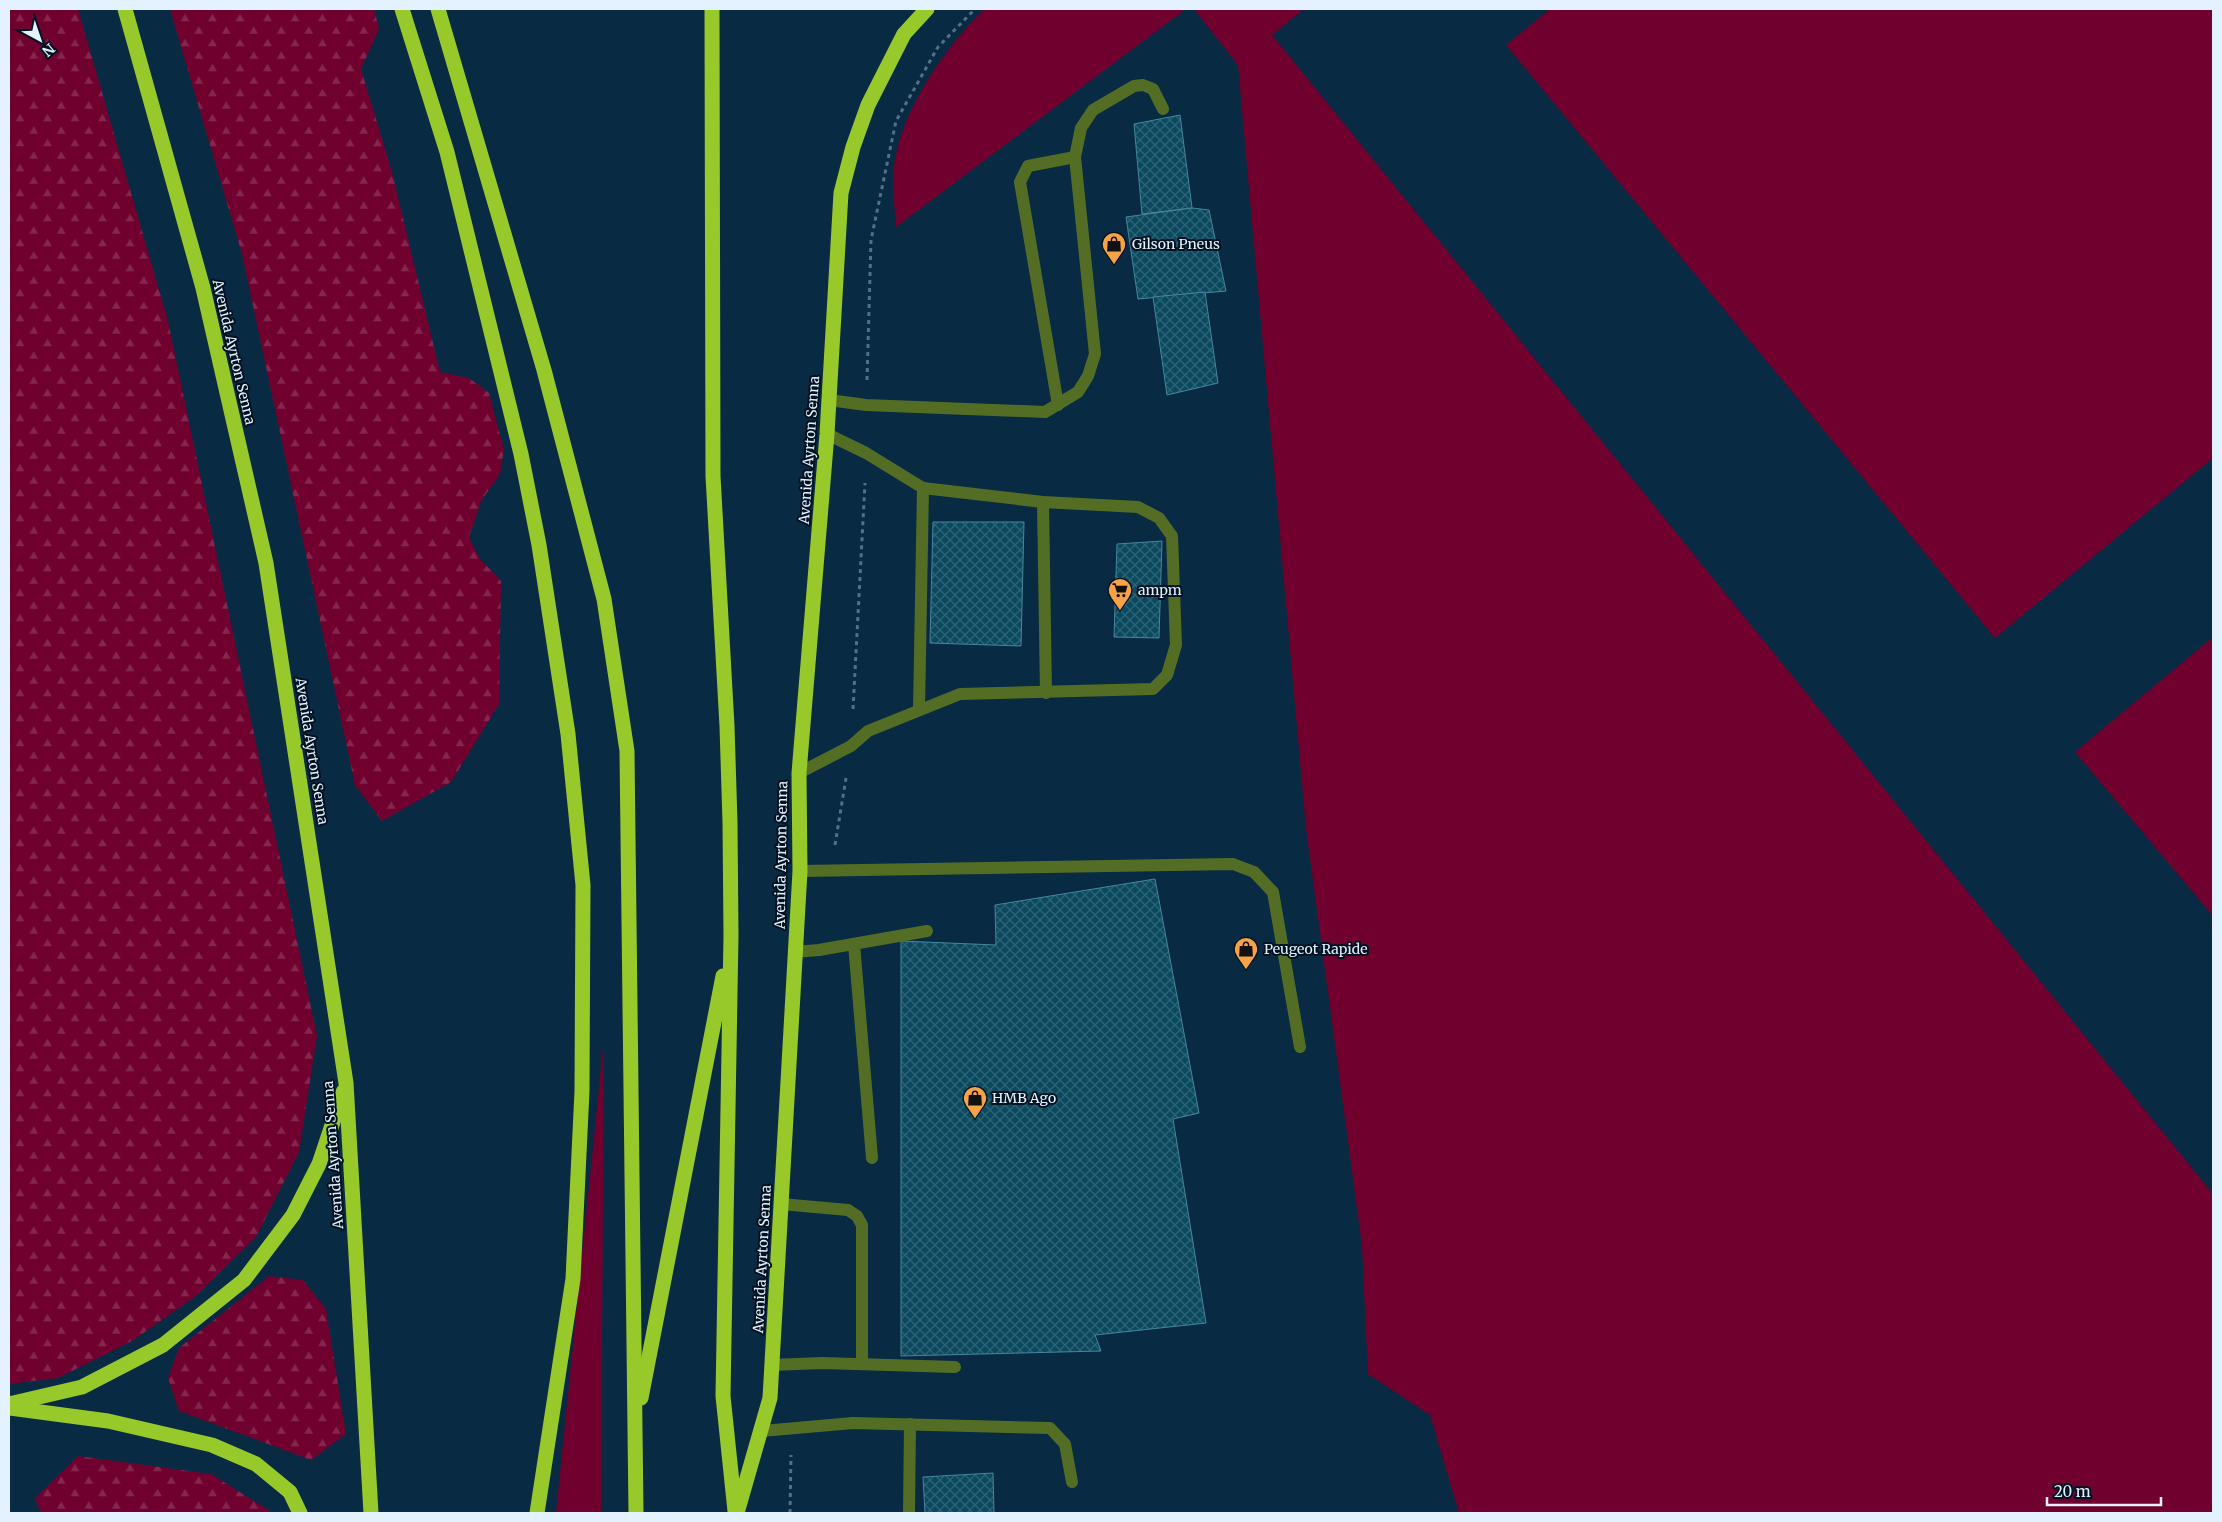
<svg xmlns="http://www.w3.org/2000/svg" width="2222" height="1522" font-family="Merriweather,serif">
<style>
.grass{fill:#70012f}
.forest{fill:url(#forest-firs)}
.building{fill:url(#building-cross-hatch);stroke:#47869f}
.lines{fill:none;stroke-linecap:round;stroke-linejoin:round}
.path{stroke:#557084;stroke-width:3;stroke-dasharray:4 4;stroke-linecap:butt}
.minor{stroke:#546d25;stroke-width:12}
.highway{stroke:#98c92b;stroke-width:15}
.labels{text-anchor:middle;stroke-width:4;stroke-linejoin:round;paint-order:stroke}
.poi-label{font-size:14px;fill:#e4f2ff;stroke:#021220;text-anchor:start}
.street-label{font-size:14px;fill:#e4f2ff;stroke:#021220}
</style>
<defs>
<pattern id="forest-firs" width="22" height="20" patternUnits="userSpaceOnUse" patternTransform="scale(1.25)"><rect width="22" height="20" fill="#70012f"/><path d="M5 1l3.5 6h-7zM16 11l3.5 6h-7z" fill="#84264e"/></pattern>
<pattern id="building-cross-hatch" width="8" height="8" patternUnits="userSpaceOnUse" patternTransform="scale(1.25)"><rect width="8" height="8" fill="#0b495e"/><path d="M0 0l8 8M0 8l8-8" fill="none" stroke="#2e6476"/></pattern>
</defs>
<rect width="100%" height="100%" fill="#092a43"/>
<g class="grass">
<path d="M 984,9 L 1186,9 L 896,227 C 895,207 891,185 894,166 C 901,110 945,48 984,9 Z"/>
<path d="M 1194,9 L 1304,9 L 1272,35 L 2213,1194 L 2213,1513 L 1459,1513 L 1430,1415 L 1368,1374 L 1362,1246 L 1306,828 L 1238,65 Z"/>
<path d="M 1550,9 L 2213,9 L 2213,458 L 1995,638 L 1506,45 Z"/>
<path d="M 2213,637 L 2213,916 L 2075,752 Z"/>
<path d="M 604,1038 L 601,1513 L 556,1513 Z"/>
</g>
<g class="forest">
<path d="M 9,9 L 78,9 L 168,321 L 317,1036 L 299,1152 L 256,1237 L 196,1296 L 132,1341 L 58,1378 L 9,1384 Z"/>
<path d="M 170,9 L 374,9 L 379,29 L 361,69 L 392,172 L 440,372 L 469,378 L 489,393 L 504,450 L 500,474 L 481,501 L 469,538 L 480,559 L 501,581 L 499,704 L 451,782 L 382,821 L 355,785 L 242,254 Z"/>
<path d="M 269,1276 L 303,1280 L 326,1309 L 346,1434 L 311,1460 L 179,1411 L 168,1378 L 179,1348 Z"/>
<path d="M 78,1456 L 211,1474 L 273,1513 L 41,1513 L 35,1498 Z"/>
</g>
<g class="building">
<path d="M 1180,115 L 1192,208 L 1142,214 L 1134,124 Z"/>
<path d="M 1192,208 L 1209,210 L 1226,291 L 1138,299 L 1126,217 Z"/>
<path d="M 1205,292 L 1218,383 L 1167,395 L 1153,297 Z"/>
<path d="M 933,522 L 1024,522 L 1021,646 L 930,643 Z"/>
<path d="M 1162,541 L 1159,638 L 1114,637 L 1117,544 Z"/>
<path d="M 1155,879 L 1199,1113 L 1173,1119 L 1206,1323 L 1095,1335 L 1101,1351 L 901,1356 L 901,941 L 996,945 L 995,905 Z"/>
<path d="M 993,1473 L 994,1513 L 925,1513 L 923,1477 Z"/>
</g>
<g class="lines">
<g class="path">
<path d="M 867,380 L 871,240 L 896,121 L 938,47 L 975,9"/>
<path d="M 853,709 L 865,483"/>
<path d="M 835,845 L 846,778"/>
<path d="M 790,1513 L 791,1455"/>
</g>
<g class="minor">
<path d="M 829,400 L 866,405 L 1045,412 L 1078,392 L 1088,376 L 1095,354 L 1075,157 L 1081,128 L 1093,110 L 1134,86 L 1143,85 L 1153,89 L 1163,109"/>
<path d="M 1058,405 L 1020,182 L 1028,166 L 1075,157"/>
<path d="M 1043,502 L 1046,693"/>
<path d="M 919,710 L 923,488"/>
<path d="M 799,773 L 851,746 L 868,731 L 960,694 L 1153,689 L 1167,675 L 1176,645 L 1172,536 L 1159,518 L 1138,507 L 1043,502 L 923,488 L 866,453 L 827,434"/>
<path d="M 800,871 L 1233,864 L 1254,872 L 1273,892 L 1300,1047"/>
<path d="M 854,944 L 872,1158"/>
<path d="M 795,952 L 819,950 L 927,931"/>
<path d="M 781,1204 L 848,1210 L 857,1216 L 862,1225 L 862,1364"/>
<path d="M 772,1365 L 822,1363 L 955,1367"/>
<path d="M 761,1431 L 853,1423 L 1050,1428 L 1065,1444 L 1072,1482"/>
<path d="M 909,1513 L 910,1424"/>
</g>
<g class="highway">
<path d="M 125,9 L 203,288 L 266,563 L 346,1083 L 371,1513"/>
<path d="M 402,9 L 447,152 L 521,454 L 539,545 L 568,734 L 583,885 L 582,1091 L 573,1279 L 537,1513"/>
<path d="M 438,9 L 544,370 L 604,599 L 627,751 L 636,1513"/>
<path d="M 712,9 L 713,476 L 727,726 L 730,822 L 731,936 L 723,1396 L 735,1511"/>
<path d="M 641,1398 L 723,976"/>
<path d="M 9,1404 L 82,1387 L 163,1345 L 244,1280 L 293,1215 L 319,1164 L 343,1092"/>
<path d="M 10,1408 L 108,1421 L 212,1445 L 256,1464 L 290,1492 L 300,1513"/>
<path d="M 737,1513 L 770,1398 L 800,871 L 799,773 L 827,434 L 841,193 L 853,147 L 868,105 L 904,34 L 927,9"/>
</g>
</g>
<defs>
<g id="shop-pin" transform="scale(1.25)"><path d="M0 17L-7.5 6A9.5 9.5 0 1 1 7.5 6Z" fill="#f5a345" stroke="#021220"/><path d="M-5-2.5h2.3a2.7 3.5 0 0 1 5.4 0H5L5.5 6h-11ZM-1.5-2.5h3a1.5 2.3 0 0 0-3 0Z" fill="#111"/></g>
<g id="supermarket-pin" transform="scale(1.25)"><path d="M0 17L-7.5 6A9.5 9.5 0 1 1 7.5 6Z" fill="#f5a345" stroke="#021220"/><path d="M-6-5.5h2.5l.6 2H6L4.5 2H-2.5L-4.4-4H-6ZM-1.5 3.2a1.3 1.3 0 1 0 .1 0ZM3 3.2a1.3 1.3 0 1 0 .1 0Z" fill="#111"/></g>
</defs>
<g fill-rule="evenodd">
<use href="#shop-pin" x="1114" y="244"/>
<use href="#supermarket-pin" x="1120" y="590"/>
<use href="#shop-pin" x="1246" y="949"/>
<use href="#shop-pin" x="975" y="1098"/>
</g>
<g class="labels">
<g class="poi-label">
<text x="1132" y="249">Gilson Pneus</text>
<text x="1138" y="595">ampm</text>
<text x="1264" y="954">Peugeot Rapide</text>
<text x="992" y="1103">HMB Ago</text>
</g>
<g class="street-label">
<text transform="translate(234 352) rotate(77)" y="5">Avenida Ayrton Senna</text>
<text transform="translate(809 450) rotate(-86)" y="5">Avenida Ayrton Senna</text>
<text transform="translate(312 751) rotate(81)" y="5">Avenida Ayrton Senna</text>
<text transform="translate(781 855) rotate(-89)" y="5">Avenida Ayrton Senna</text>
<text transform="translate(333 1155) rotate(-94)" y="5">Avenida Ayrton Senna</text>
<text transform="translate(762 1259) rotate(-87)" y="5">Avenida Ayrton Senna</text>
</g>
</g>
<rect width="2222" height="1522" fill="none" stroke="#e4f2ff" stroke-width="20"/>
<g transform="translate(40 40) rotate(140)" stroke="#021220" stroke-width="4" paint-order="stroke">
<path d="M0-4L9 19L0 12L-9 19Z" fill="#e4f2ff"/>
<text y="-8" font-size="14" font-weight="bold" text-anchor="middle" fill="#e4f2ff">N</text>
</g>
<path d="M2047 1497v8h114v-8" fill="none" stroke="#e4f2ff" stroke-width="2.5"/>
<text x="2054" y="1497" font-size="15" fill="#e4f2ff" stroke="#021220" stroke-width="4" paint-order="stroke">20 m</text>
</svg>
